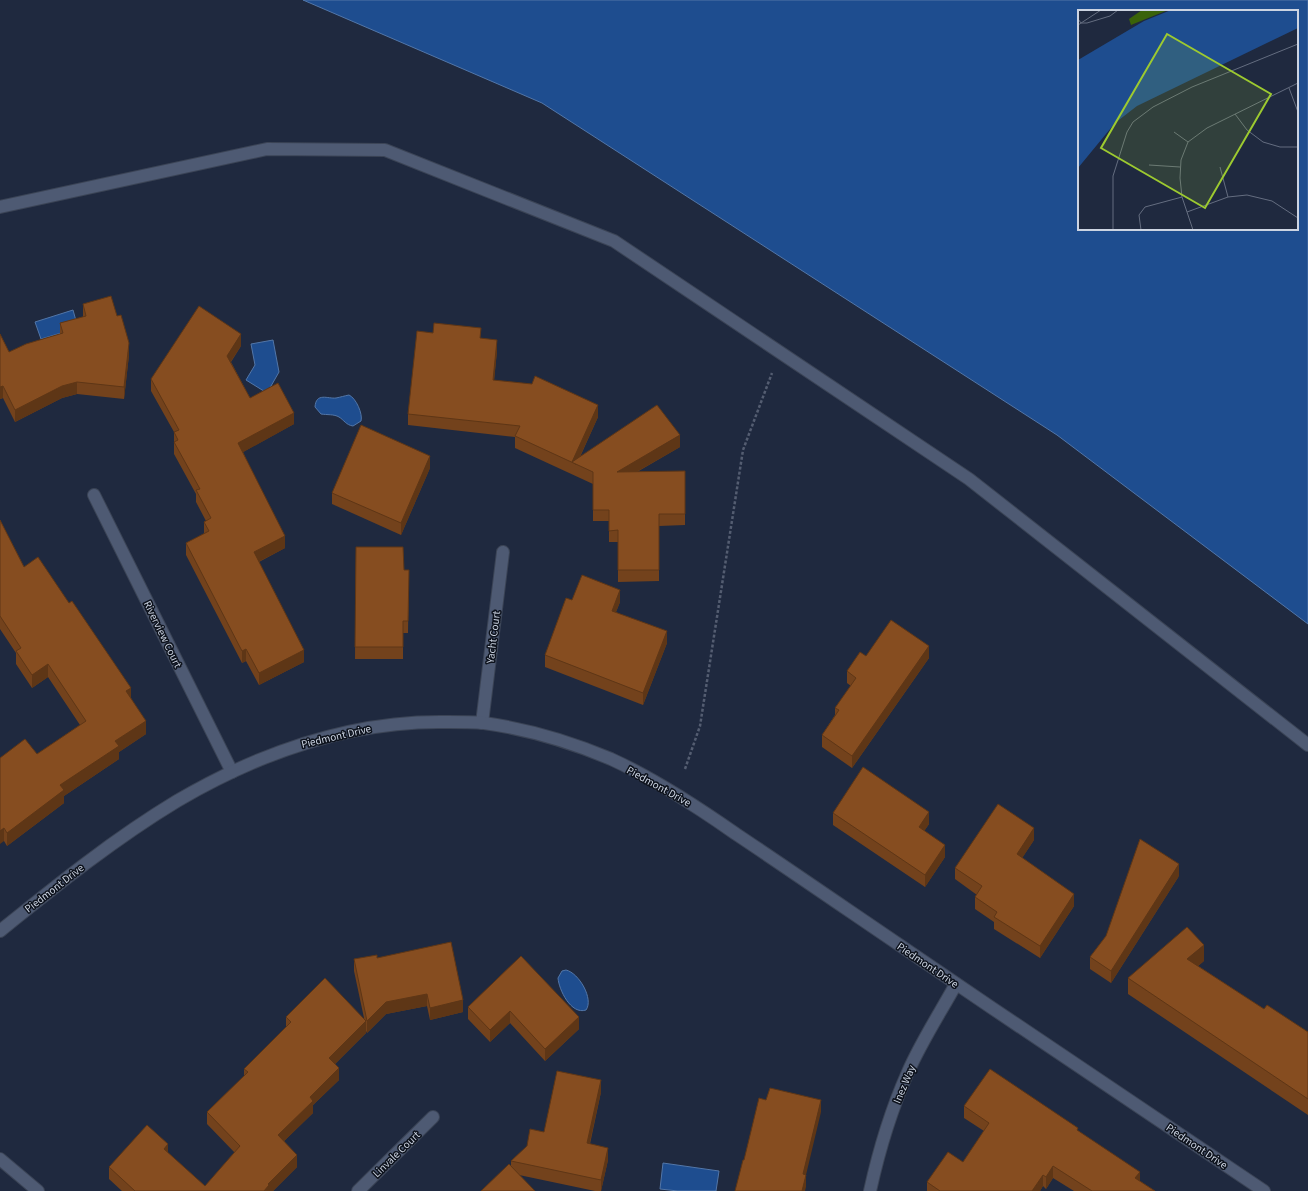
<svg xmlns="http://www.w3.org/2000/svg" width="1308" height="1191" font-family="'Source Sans 3',sans-serif">
<style>
.water{fill:#1e4d8f;stroke:#5276a8;fill-rule:evenodd}
.lines{fill:none;stroke-linecap:round;stroke-linejoin:round}
.minor-casing{stroke:#3b4456;stroke-width:14}
.path{stroke:#545d71;stroke-width:2.5;stroke-dasharray:3 2;stroke-linecap:butt}
.minor{stroke:#4e5a73;stroke-width:12}
.wall{fill:#73421c}
.shaded-wall{fill:#5e3616}
.building{fill:#864d20;stroke:#5e3616}
.labels{text-anchor:middle;stroke-width:3;stroke-linejoin:round;paint-order:stroke}
.street-label{font-size:11px;fill:#ccd4e2;stroke:#0d121c}
.inset-road{fill:none;stroke:#646d80;stroke-width:1}
.view{fill:#9dca30;fill-opacity:0.15;stroke:#9dca30;stroke-width:2}
.inset-edge{fill:none;stroke:#ccd4e2;stroke-width:2}
</style>
<rect width="100%" height="100%" fill="#1f293f"/>
<g class="water">
<path d="M 303,0 L 1308,0 L 1308,624 L 1057,435 L 542,103 ZM 1079,11 L 1297,11 L 1297,229 L 1079,229 Z"/>
<path d="M 73,310 L 78,328 L 41,339 L 35,322 Z"/>
<path d="M 273,340 L 279,372 L 267,393 L 246,380 L 255,365 L 251,344 Z"/>
<path d="M 349,395 C 356,398 363,414 361,421 L 353,426 C 346,425 344,420 339,417 C 334,414 327,415 321,414 L 315,407 C 316,392 328,399 336,398 C 341,397 344,396 349,395 Z"/>
<path d="M 566,970 C 579,973 594,999 586,1010 C 571,1015 559,990 558,978 L 562,971 Z"/>
<path d="M 663,1163 L 719,1171 L 716,1191 L 678,1191 L 660,1189 Z"/>
</g>
<g class="lines">
<g class="minor-casing">
<g id="minor">
<path d="M 0,207 L 267,149 L 385,150 L 614,241 L 969,479 L 1308,745"/>
<path d="M 94,495 L 232,772"/>
<path d="M 482,723 L 503,552"/>
<path d="M 0,931 C 57,885 114,839 177,801 C 259,753 352,720 448,722 C 460,722 472,722 484,723 C 527,729 571,742 611,759 C 655,779 696,806 736,834 C 775,860 813,886 851,912 C 988,1006 1126,1098 1264,1191"/>
<path d="M 0,1159 L 38,1191"/>
<path d="M 358,1191 L 433,1117"/>
<path d="M 870,1191 C 879,1150 891,1110 908,1072 C 921,1042 940,1013 956,984"/>
</g>
</g>
<path class="path" d="M 685,769 L 700,726 L 743,450 L 772,373"/>
<use href="#minor" class="minor"/>
</g>
<g class="wall">
<path d="M 83,304 L 129,355 L 124,399 L 77,394 L 62,398 L 15,422 L 3,398 L 0,399 L 0,334 L 9,352 L 60,334 L 60,323 L 83,317 Z"/>
<path d="M 481,338 L 497,351 L 494,380 L 598,417 L 580,457 L 680,447 L 637,472 L 685,514 L 685,525 L 659,526 L 659,581 L 618,582 L 618,542 L 609,542 L 609,521 L 593,521 L 593,484 L 515,448 L 515,437 L 408,425 L 408,414 Z"/>
<path d="M 241,346 L 231,362 L 250,398 L 294,424 L 243,452 L 285,548 L 259,562 L 304,662 L 259,685 L 246,661 L 242,663 L 186,555 L 186,543 L 204,534 L 204,522 L 206,521 L 196,502 L 196,494 L 174,454 L 174,432 L 151,391 L 151,379 Z"/>
<path d="M 430,468 L 401,535 L 332,504 L 332,493 Z"/>
<path d="M 0,520 L 24,567 L 131,698 L 146,734 L 119,752 L 119,759 L 64,796 L 64,803 L 7,846 L 4,841 L 0,758 L 37,754 L 80,725 L 48,677 L 32,688 L 16,664 L 16,653 L 0,629 Z"/>
<path d="M 356,547 L 404,570 L 409,570 L 408,633 L 403,633 L 403,659 L 355,659 Z"/>
<path d="M 572,600 L 620,602 L 616,612 L 667,643 L 643,705 L 545,667 L 545,655 Z"/>
<path d="M 866,656 L 929,658 L 852,768 L 822,747 L 822,735 L 835,715 L 835,708 L 851,686 L 847,683 L 847,671 Z"/>
<path d="M 833,813 L 929,824 L 924,831 L 945,857 L 925,887 L 833,825 Z"/>
<path d="M 1034,840 L 1022,858 L 1074,906 L 1040,958 L 994,929 L 994,922 L 975,909 L 975,897 L 977,895 L 955,879 L 955,868 Z"/>
<path d="M 1179,876 L 1111,983 L 1090,969 L 1090,957 L 1106,936 Z"/>
<path d="M 521,956 L 579,1029 L 545,1061 L 510,1023 L 490,1042 L 468,1019 L 468,1007 Z"/>
<path d="M 377,958 L 463,1012 L 430,1020 L 427,1006 L 386,1014 L 367,1033 L 366,1031 L 366,1033 L 335,1064 L 339,1080 L 313,1105 L 313,1113 L 284,1141 L 297,1167 L 273,1191 L 122,1191 L 109,1179 L 109,1167 L 168,1153 L 205,1186 L 235,1153 L 207,1124 L 207,1112 L 244,1076 L 244,1069 L 286,1028 L 286,1017 L 364,1018 L 354,971 L 354,959 Z"/>
<path d="M 1204,961 L 1198,966 L 1264,1009 L 1308,1032 L 1308,1115 L 1128,994 L 1128,978 Z"/>
<path d="M 601,1092 L 590,1144 L 608,1160 L 601,1191 L 595,1191 L 519,1175 L 511,1167 L 511,1161 L 544,1132 Z"/>
<path d="M 964,1106 L 1078,1131 L 1140,1181 L 1155,1191 L 1074,1191 L 1053,1178 L 1046,1189 L 1043,1186 L 1040,1191 L 927,1191 L 927,1182 L 963,1162 L 984,1131 L 964,1118 Z"/>
</g>
<g class="shaded-wall">
<path d="M 241,334 L 241,346 L 227,367 L 227,356 Z"/>
<path d="M 497,340 L 497,351 L 493,392 L 493,380 Z"/>
<path d="M 129,343 L 129,355 L 124,399 L 124,387 Z"/>
<path d="M 77,382 L 77,394 L 62,398 L 15,422 L 15,410 L 62,386 Z"/>
<path d="M 3,386 L 3,398 L 0,399 L 0,387 Z"/>
<path d="M 598,405 L 598,417 L 576,465 L 572,462 Z"/>
<path d="M 294,413 L 294,424 L 238,455 L 238,443 Z"/>
<path d="M 680,435 L 680,447 L 617,483 L 617,472 Z"/>
<path d="M 430,456 L 430,468 L 401,535 L 401,523 Z"/>
<path d="M 285,536 L 285,548 L 254,564 L 254,552 Z"/>
<path d="M 620,590 L 620,602 L 612,622 L 612,611 Z"/>
<path d="M 667,631 L 667,643 L 643,705 L 643,693 Z"/>
<path d="M 929,646 L 929,658 L 852,768 L 852,756 Z"/>
<path d="M 246,649 L 246,661 L 242,663 L 242,651 Z"/>
<path d="M 304,650 L 304,662 L 259,685 L 259,673 Z"/>
<path d="M 48,664 L 48,677 L 32,688 L 32,675 Z"/>
<path d="M 131,688 L 131,701 L 126,691 Z"/>
<path d="M 146,721 L 146,734 L 119,752 L 119,759 L 64,796 L 64,803 L 7,846 L 7,833 L 60,785 L 115,741 Z"/>
<path d="M 929,812 L 929,824 L 919,839 L 919,827 Z"/>
<path d="M 4,828 L 4,841 L 0,844 L 0,831 Z"/>
<path d="M 1034,828 L 1034,840 L 1017,866 L 1017,854 Z"/>
<path d="M 945,845 L 945,857 L 925,887 L 925,875 Z"/>
<path d="M 1179,864 L 1179,876 L 1111,983 L 1111,971 Z"/>
<path d="M 1074,894 L 1074,906 L 1040,958 L 1040,946 Z"/>
<path d="M 1204,945 L 1204,961 L 1187,975 L 1187,959 Z"/>
<path d="M 427,994 L 427,1006 L 386,1014 L 367,1033 L 367,1021 L 386,1002 Z"/>
<path d="M 463,1000 L 463,1012 L 430,1020 L 430,1008 Z"/>
<path d="M 510,1011 L 510,1023 L 490,1042 L 490,1030 Z"/>
<path d="M 579,1017 L 579,1029 L 545,1061 L 545,1049 Z"/>
<path d="M 366,1021 L 366,1033 L 329,1070 L 329,1058 Z"/>
<path d="M 339,1068 L 339,1080 L 313,1105 L 313,1113 L 278,1147 L 278,1135 L 310,1097 Z"/>
<path d="M 601,1080 L 601,1092 L 587,1155 L 587,1143 Z"/>
<path d="M 821,1100 L 821,1112 L 806,1175 L 806,1187 L 805,1191 L 802,1191 L 803,1174 Z"/>
<path d="M 168,1144 L 168,1156 L 164,1149 Z"/>
<path d="M 608,1148 L 608,1160 L 601,1191 L 601,1180 Z"/>
<path d="M 297,1155 L 297,1167 L 273,1191 L 264,1191 L 268,1184 Z"/>
<path d="M 1053,1166 L 1053,1178 L 1046,1189 L 1046,1177 Z"/>
<path d="M 1140,1172 L 1140,1184 L 1135,1178 Z"/>
<path d="M 1043,1175 L 1043,1186 L 1040,1191 L 1032,1191 Z"/>
</g>
<g class="building">
<path d="M 111,296 L 117,316 L 121,315 L 129,343 L 124,387 L 77,382 L 62,386 L 15,410 L 3,386 L 0,387 L 0,334 L 9,352 L 26,344 L 63,333 L 60,323 L 86,316 L 83,304 Z"/>
<path d="M 199,306 L 241,334 L 227,356 L 250,398 L 278,383 L 294,413 L 238,443 L 285,536 L 254,552 L 304,650 L 259,673 L 246,649 L 242,651 L 186,543 L 209,531 L 204,522 L 211,518 L 196,490 L 200,489 L 174,442 L 178,440 L 174,432 L 179,430 L 151,379 Z"/>
<path d="M 434,323 L 481,328 L 480,338 L 497,340 L 493,380 L 532,384 L 535,376 L 598,405 L 572,462 L 657,405 L 680,435 L 617,472 L 685,471 L 685,514 L 659,514 L 659,570 L 618,570 L 618,530 L 609,531 L 609,510 L 593,510 L 593,472 L 515,436 L 520,426 L 408,414 L 417,331 L 433,333 Z"/>
<path d="M 361,425 L 430,456 L 401,523 L 332,493 Z"/>
<path d="M 0,520 L 24,567 L 38,557 L 69,603 L 72,601 L 131,688 L 126,691 L 146,721 L 115,741 L 119,746 L 60,785 L 64,790 L 7,833 L 4,828 L 0,831 L 0,758 L 25,739 L 37,754 L 86,721 L 48,664 L 32,675 L 16,651 L 21,648 L 0,616 Z"/>
<path d="M 356,547 L 403,547 L 404,570 L 409,570 L 408,621 L 403,621 L 403,647 L 355,647 Z"/>
<path d="M 582,575 L 620,590 L 612,611 L 667,631 L 643,693 L 545,655 L 566,598 L 572,600 Z"/>
<path d="M 891,620 L 929,646 L 852,756 L 822,735 L 839,710 L 835,708 L 856,678 L 847,671 L 860,652 L 866,656 Z"/>
<path d="M 863,767 L 929,812 L 919,827 L 945,845 L 925,875 L 833,813 Z"/>
<path d="M 998,804 L 1034,828 L 1017,854 L 1074,894 L 1040,946 L 994,917 L 997,912 L 975,897 L 982,886 L 955,868 Z"/>
<path d="M 1140,839 L 1179,864 L 1111,971 L 1090,957 L 1106,936 Z"/>
<path d="M 1187,927 L 1204,945 L 1187,959 L 1264,1009 L 1267,1005 L 1308,1032 L 1308,1099 L 1128,978 Z"/>
<path d="M 451,942 L 463,1000 L 430,1008 L 427,994 L 386,1002 L 367,1021 L 354,959 L 377,955 L 377,958 Z"/>
<path d="M 521,956 L 579,1017 L 545,1049 L 510,1011 L 490,1030 L 468,1007 Z"/>
<path d="M 325,978 L 366,1021 L 329,1058 L 339,1068 L 310,1097 L 313,1101 L 278,1135 L 297,1155 L 268,1184 L 269,1185 L 264,1191 L 135,1191 L 109,1167 L 147,1125 L 168,1144 L 164,1149 L 205,1186 L 240,1146 L 207,1112 L 248,1072 L 244,1069 L 291,1022 L 286,1017 Z"/>
<path d="M 990,1069 L 1078,1128 L 1077,1130 L 1140,1172 L 1135,1178 L 1155,1191 L 1092,1191 L 1053,1166 L 1046,1177 L 1043,1175 L 1032,1191 L 940,1191 L 927,1182 L 948,1152 L 963,1162 L 989,1123 L 964,1106 Z"/>
<path d="M 557,1071 L 601,1080 L 587,1143 L 608,1148 L 601,1180 L 511,1161 L 527,1146 L 530,1129 L 544,1132 Z"/>
<path d="M 770,1088 L 821,1100 L 803,1174 L 806,1175 L 802,1191 L 735,1191 L 743,1160 L 744,1160 L 759,1098 L 766,1100 Z"/>
<path d="M 509,1164 L 535,1191 L 481,1191 Z"/>
</g>
<g class="labels">
<g class="street-label">
<text transform="translate(163 634) rotate(64)" y="4">Riverview Court</text>
<text transform="translate(493 637) rotate(-83)" y="4">Yacht Court</text>
<text transform="translate(336 736) rotate(-13)" y="4">Piedmont Drive</text>
<text transform="translate(659 786) rotate(29)" y="4">Piedmont Drive</text>
<text transform="translate(54 888) rotate(-38)" y="4">Piedmont Drive</text>
<text transform="translate(928 965) rotate(34)" y="4">Piedmont Drive</text>
<text transform="translate(904 1084) rotate(-67)" y="4">Inez Way</text>
<text transform="translate(1197 1146) rotate(34)" y="4">Piedmont Drive</text>
<text transform="translate(396 1154) rotate(-44)" y="4">Linvale Court</text>
</g>
</g>
<g transform="translate(1078 10)">
<rect width="220" height="220" fill="#1f293f"/>
<path d="M 64,0 L 90,0 L 53,15 L 51,9 Z" fill="#3a630a"/>
<path d="M 93,0 L 220,0 L 220,18 L 59,96 L 37,113 L 0,158 L 0,50 L 66,11 Z" fill="#1e4d8f"/>
<path class="inset-road" d="M 0,9 L 3,13 L 9,13 L 32,6 L 40,0M 0,15 L 23,0M 211,78 L 220,102M 157,104 L 169,120 L 185,132 L 202,137 L 220,137M 96,122 L 110,132M 71,155 L 102,157M 142,157 L 150,187M 109,202 L 150,187 L 169,185 L 194,191 L 220,208M 35,220 L 35,166 L 49,122 L 55,112 L 75,97 L 114,77 L 220,34M 63,220 L 61,205 L 67,197 L 104,187M 115,220 L 104,187 L 102,168 L 103,150 L 110,132 L 129,118 L 220,73"/>
<path class="view" d="M 89,24 L 193,84 L 127,198 L 23,138 Z"/>
<rect width="220" height="220" class="inset-edge"/>
</g>
</svg>
